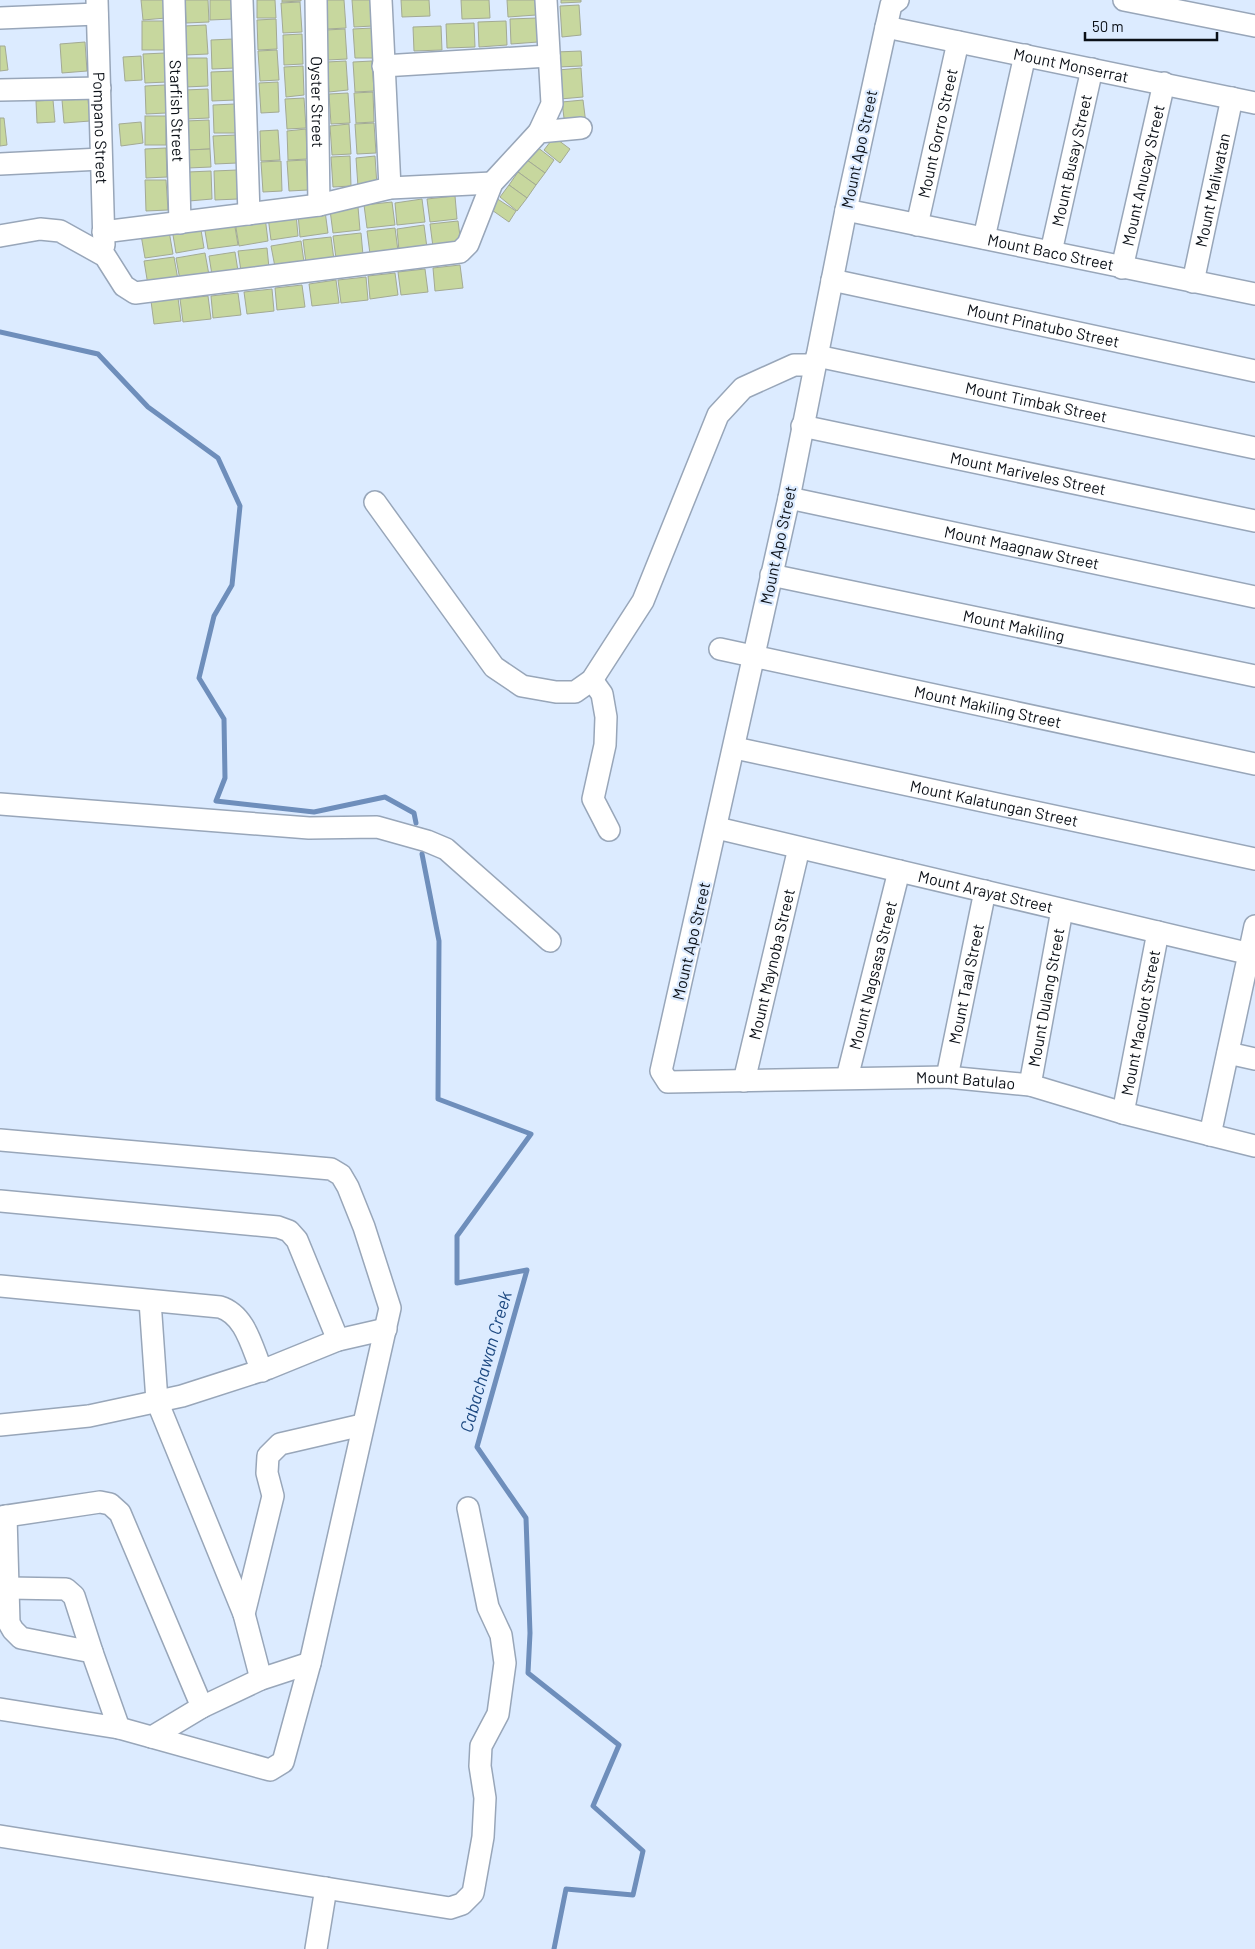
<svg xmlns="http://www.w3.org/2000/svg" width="1255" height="1949" font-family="Barlow,sans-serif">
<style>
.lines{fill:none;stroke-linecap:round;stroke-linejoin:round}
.stream{stroke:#6e8ebb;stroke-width:5}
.building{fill:#c7d79e;stroke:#a3aa94}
.minor-casing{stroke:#98a6b9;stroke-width:24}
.minor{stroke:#fff;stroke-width:21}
.labels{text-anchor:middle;stroke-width:4.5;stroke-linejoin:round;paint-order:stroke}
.street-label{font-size:16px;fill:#0b1017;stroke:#dcebff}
.water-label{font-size:18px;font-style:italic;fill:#1c4881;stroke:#dcebff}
</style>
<rect width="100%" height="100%" fill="#dcebff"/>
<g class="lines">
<g class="stream">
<path d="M 0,332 L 98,354 L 148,407 L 218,458 L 240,506 L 232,585 L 214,616 L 199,678 L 224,719 L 225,778 L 216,801 L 314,812 L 385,797 L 414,813 L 416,823"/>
<path d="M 422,854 L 439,941 L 438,1099 L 531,1134 L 457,1236 L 457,1283 L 527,1270 L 477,1447 L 526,1518 L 530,1633 L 528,1673 L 619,1745 L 593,1806 L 643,1851 L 633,1895 L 566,1889 L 554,1949"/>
</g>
</g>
<g class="building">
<path d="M 141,0 L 164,0 L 166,18 L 143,20 Z"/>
<path d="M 185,0 L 208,0 L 209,22 L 186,23 Z"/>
<path d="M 210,0 L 233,0 L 233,19 L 210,20 Z"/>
<path d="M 257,0 L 275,0 L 276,18 L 257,18 Z"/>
<path d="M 282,0 L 301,0 L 301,1 L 282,2 Z"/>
<path d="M 325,0 L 344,0 L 346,28 L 327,29 Z"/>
<path d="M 352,0 L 371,0 L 373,26 L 354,27 Z"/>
<path d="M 401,0 L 429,0 L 430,16 L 402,17 Z"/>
<path d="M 461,0 L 489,0 L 490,18 L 462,19 Z"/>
<path d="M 507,0 L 535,0 L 536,15 L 508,17 Z"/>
<path d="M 561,0 L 581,0 L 581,2 L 561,3 Z"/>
<path d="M 300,2 L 302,32 L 283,33 L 281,3 Z"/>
<path d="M 579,5 L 581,35 L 562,37 L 560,6 Z"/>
<path d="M 537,18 L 538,42 L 511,44 L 510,19 Z"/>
<path d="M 276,19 L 277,49 L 258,50 L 257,20 Z"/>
<rect x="142" y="21" width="22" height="29"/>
<path d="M 506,21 L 507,45 L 479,47 L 478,22 Z"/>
<path d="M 474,23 L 475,47 L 447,48 L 446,24 Z"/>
<path d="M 206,25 L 208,54 L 185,55 L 184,26 Z"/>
<path d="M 441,26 L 442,50 L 414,51 L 413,27 Z"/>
<path d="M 372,28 L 374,58 L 355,58 L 353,29 Z"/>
<path d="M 345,29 L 347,59 L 328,60 L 326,30 Z"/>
<path d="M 302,34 L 303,64 L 284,65 L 283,35 Z"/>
<path d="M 233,39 L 235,68 L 212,69 L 211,40 Z"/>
<path d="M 85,42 L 87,71 L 62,73 L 60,44 Z"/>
<path d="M 0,46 L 5,46 L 8,70 L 0,71 Z"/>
<path d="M 277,50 L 279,80 L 260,81 L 258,51 Z"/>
<path d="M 581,51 L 582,66 L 557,67 L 556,52 Z"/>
<path d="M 165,53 L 167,82 L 145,83 L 143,54 Z"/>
<path d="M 141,56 L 142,80 L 125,81 L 123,57 Z"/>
<path d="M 184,58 L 207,58 L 208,86 L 185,87 Z"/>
<path d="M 346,61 L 348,90 L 329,92 L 327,62 Z"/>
<path d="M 372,61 L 374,91 L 355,92 L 353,62 Z"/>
<path d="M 303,66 L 304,95 L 286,97 L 284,67 Z"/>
<path d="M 581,68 L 583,97 L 560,99 L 558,70 Z"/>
<path d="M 234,71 L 235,100 L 212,101 L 211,72 Z"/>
<path d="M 278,82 L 279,112 L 261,113 L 259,83 Z"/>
<path d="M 165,85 L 166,113 L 146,114 L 145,86 Z"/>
<path d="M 208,89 L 209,118 L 186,119 L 185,90 Z"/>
<path d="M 373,92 L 374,122 L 356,123 L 354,93 Z"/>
<path d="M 348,93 L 350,123 L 331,124 L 329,94 Z"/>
<path d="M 304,98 L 306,128 L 287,129 L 285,99 Z"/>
<path d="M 88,99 L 90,121 L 64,123 L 62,100 Z"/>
<path d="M 53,100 L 55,122 L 37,123 L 36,101 Z"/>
<path d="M 583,100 L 586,124 L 565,126 L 562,102 Z"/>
<path d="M 235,104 L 237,133 L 214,133 L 213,105 Z"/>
<rect x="145" y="116" width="21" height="29"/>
<path d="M 0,118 L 4,118 L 7,145 L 0,146 Z"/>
<path d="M 209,120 L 210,149 L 188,150 L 186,121 Z"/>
<path d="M 141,122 L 143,143 L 121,146 L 119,124 Z"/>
<path d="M 374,123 L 376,153 L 357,154 L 355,124 Z"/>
<path d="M 349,124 L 351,154 L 332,155 L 330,126 Z"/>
<path d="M 306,129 L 307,159 L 288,160 L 287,131 Z"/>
<path d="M 278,130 L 280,160 L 261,161 L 260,131 Z"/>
<path d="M 236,135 L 237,163 L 215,164 L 213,136 Z"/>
<path d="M 554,137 L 570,149 L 560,163 L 544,150 Z"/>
<path d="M 537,147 L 554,160 L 545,173 L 527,160 Z"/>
<path d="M 166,148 L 167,177 L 146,178 L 145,149 Z"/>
<path d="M 210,149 L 211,167 L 188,168 L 188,150 Z"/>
<path d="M 350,156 L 351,186 L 333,187 L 331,157 Z"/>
<path d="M 375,156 L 377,186 L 358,187 L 356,158 Z"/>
<path d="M 306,160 L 308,190 L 289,191 L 287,161 Z"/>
<path d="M 527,160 L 545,173 L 536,185 L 518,172 Z"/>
<path d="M 281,161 L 282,191 L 263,192 L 261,162 Z"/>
<path d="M 237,170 L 238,199 L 215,200 L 214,171 Z"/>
<path d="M 211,171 L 212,199 L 189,201 L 188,172 Z"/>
<path d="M 518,172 L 536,185 L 527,198 L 509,185 Z"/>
<path d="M 145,180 L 166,180 L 168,210 L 146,211 Z"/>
<path d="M 509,185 L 527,198 L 517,211 L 500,197 Z"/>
<path d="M 455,196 L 457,219 L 430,222 L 427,199 Z"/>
<path d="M 496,198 L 516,211 L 509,222 L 489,208 Z"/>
<path d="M 422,199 L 425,222 L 397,225 L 395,203 Z"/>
<path d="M 392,202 L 395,225 L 367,228 L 364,205 Z"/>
<path d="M 358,207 L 360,230 L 333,233 L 330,210 Z"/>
<path d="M 325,211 L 328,233 L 300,237 L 298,214 Z"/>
<path d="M 296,214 L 298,236 L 271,240 L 268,217 Z"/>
<path d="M 265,217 L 268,241 L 239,246 L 235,222 Z"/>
<path d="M 234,221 L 238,245 L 208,249 L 204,225 Z"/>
<path d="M 458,221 L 461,244 L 433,247 L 430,224 Z"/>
<path d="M 200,224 L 204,248 L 176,253 L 172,229 Z"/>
<path d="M 424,225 L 427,248 L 399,251 L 397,229 Z"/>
<path d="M 395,228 L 398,251 L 370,254 L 367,231 Z"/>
<path d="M 169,231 L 173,254 L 145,258 L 141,235 Z"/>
<path d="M 361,233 L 363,255 L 336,258 L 333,236 Z"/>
<path d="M 331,237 L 334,260 L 306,263 L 303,240 Z"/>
<path d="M 301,241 L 304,262 L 275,267 L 271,246 Z"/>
<path d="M 267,248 L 269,268 L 241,271 L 238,251 Z"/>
<path d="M 235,252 L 238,271 L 212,275 L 209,256 Z"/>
<path d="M 205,253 L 209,275 L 180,280 L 176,258 Z"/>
<path d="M 174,257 L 178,280 L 148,285 L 144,261 Z"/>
<path d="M 460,265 L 463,288 L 435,291 L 433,268 Z"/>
<path d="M 425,269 L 428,292 L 401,295 L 398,272 Z"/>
<path d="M 395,273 L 398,295 L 370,299 L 368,276 Z"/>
<path d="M 366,277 L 368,300 L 341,303 L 338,280 Z"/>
<path d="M 336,280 L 339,303 L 312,306 L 309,284 Z"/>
<path d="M 302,285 L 305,307 L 277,310 L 275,288 Z"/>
<path d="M 272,289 L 274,311 L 247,314 L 244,292 Z"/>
<path d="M 238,293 L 241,315 L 213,318 L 211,296 Z"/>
<path d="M 208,296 L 211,319 L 183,322 L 180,299 Z"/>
<path d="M 178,298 L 181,321 L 154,324 L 151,301 Z"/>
</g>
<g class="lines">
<g class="minor-casing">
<g id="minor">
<path id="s1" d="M 97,0 L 104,245"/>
<path id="s2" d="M 174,0 L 180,223"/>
<path d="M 242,0 L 249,214"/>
<path id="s3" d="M 316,0 L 319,205"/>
<path d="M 381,0 L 390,188"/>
<path id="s4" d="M 898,0 L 891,5 L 886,27 L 846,210 L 789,498 L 661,1071 L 668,1082 L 947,1077 L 1030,1085 L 1123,1113 L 1255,1146"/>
<path d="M 1124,0 L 1255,26"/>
<path d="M 0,18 L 97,14"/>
<path id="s5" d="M 886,27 L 1255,103"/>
<path d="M 383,66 L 549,56"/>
<path d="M 0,90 L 100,88"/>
<path d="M 539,132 L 552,104 L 546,0"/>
<path d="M 0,164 L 101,159"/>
<path id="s6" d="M 846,210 L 1255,294"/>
<path id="s7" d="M 917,225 L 958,42"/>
<path d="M 103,232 L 319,205 L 390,188 L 492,183"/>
<path d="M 0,236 L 40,229 L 60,231 L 105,256 L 124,286 L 135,293 L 460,252 L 468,244 L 492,183 L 539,132 L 581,128"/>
<path d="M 984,238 L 1025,55"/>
<path id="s8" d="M 1051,252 L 1092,69"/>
<path id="s9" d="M 1122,268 L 1164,83"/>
<path id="s10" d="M 832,280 L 1255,371"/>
<path id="s11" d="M 1193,282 L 1232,98"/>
<path id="s12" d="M 817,356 L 1255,448"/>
<path id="s13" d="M 802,426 L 1255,521"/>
<path id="s14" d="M 789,498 L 1255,597"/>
<path d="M 375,502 L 494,667 L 522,686 L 556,692 L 575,692 L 592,680 L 643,601 L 718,415 L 743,388 L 794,365 L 815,365"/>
<path id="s15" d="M 771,575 L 1255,676"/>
<path id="s16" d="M 720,649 L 1255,764"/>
<path d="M 592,680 L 602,694 L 606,717 L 605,745 L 593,799 L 609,830"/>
<path id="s17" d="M 735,748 L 1255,859"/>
<path d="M 0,804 L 309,828 L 377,827 L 427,841 L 446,849 L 550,941"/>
<path id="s18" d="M 717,828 L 1255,955"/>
<path d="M 1228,1053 L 1255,1059"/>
<path id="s19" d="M 947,1077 L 985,891"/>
<path id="s20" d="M 847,1078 L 899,871"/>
<path id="s21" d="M 744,1081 L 799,848"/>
<path id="s22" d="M 1030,1085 L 1062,910"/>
<path id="s23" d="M 1123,1113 L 1158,932"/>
<path d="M 1210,1135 L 1255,926"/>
<path d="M 0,1140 L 331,1169 L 341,1175 L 348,1187 L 364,1227 L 390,1308 L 310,1663 L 283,1762 L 270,1770 L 119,1728 L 0,1709"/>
<path d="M 0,1201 L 278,1227 L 289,1231 L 297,1240 L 338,1340"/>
<path d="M 0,1286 L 220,1307 C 246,1315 252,1348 262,1371"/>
<path d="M 150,1301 L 157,1401 L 244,1614 L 261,1679"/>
<path d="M 0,1425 L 89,1416 L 182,1396 L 269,1368 L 338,1340 L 386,1329"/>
<path d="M 6,1516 L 9,1623 L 13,1630 L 21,1638 L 92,1652 L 119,1728"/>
<path d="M 0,1517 L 100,1502 L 110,1504 L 120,1513 L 202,1707"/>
<path d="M 9,1588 L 66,1589 L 74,1596 L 92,1652"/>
<path d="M 244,1614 L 273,1496 L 267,1473 L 268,1456 L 280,1444 L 362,1425"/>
<path d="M 152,1737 L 202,1707 L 261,1679 L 310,1663"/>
<path d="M 0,1836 L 450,1908 L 462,1904 L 473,1893 L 483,1837 L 485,1798 L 480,1766 L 481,1746 L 498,1714 L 505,1663 L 501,1635 L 488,1607 L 468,1508"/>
<path d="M 316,1949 L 326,1888"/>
</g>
</g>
<use href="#minor" class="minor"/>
</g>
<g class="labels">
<g class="street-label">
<text dy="6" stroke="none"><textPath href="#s5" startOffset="189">Mount Monserrat</textPath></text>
<text dy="6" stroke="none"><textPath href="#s3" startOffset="102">Oyster Street</textPath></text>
<text dy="6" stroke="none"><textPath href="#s2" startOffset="111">Starfish Street</textPath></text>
<text dy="6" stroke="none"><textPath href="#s1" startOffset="128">Pompano Street</textPath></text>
<text dy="6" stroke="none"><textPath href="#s7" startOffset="94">Mount Gorro Street</textPath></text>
<text transform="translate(859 149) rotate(-78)" y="6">Mount Apo Street</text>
<text dy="6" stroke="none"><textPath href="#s8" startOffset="94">Mount Busay Street</textPath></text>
<text dy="6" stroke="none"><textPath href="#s9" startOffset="95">Mount Anucay Street</textPath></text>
<text dy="6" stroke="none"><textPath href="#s11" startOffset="94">Mount Maliwatan</textPath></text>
<text dy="6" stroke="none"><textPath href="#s6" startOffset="209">Mount Baco Street</textPath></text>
<text dy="6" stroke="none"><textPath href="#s10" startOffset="216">Mount Pinatubo Street</textPath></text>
<text dy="6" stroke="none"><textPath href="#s12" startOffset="224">Mount Timbak Street</textPath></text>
<text dy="6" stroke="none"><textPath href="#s13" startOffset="231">Mount Mariveles Street</textPath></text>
<text transform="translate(778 545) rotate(-78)" y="6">Mount Apo Street</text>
<text dy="6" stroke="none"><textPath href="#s14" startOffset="238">Mount Maagnaw Street</textPath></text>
<text dy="6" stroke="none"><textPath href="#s15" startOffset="248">Mount Makiling</textPath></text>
<text dy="6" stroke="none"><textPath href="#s16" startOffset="274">Mount Makiling Street</textPath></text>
<text dy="6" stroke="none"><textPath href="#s17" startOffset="265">Mount Kalatungan Street</textPath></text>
<text dy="6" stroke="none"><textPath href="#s18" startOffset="276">Mount Arayat Street</textPath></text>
<text transform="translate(691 941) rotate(-77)" y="6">Mount Apo Street</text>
<text dy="6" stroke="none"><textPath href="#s21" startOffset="120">Mount Maynoba Street</textPath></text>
<text dy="6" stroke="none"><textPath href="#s20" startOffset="106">Mount Nagsasa Street</textPath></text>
<text dy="6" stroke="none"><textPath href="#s19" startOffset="95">Mount Taal Street</textPath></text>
<text dy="6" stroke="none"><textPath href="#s22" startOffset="89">Mount Dulang Street</textPath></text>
<text dy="6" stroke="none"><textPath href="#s23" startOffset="92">Mount Maculot Street</textPath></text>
<text dy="6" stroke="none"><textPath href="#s4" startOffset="1410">Mount Batulao</textPath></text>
</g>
<g class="water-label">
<text transform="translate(486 1362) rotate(-74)" y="6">Cabachawan Creek</text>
</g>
</g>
<path d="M1085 32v8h132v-8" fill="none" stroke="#0b1017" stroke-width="2.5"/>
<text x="1092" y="32" font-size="15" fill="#0b1017" stroke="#dcebff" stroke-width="4" paint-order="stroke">50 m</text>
</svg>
